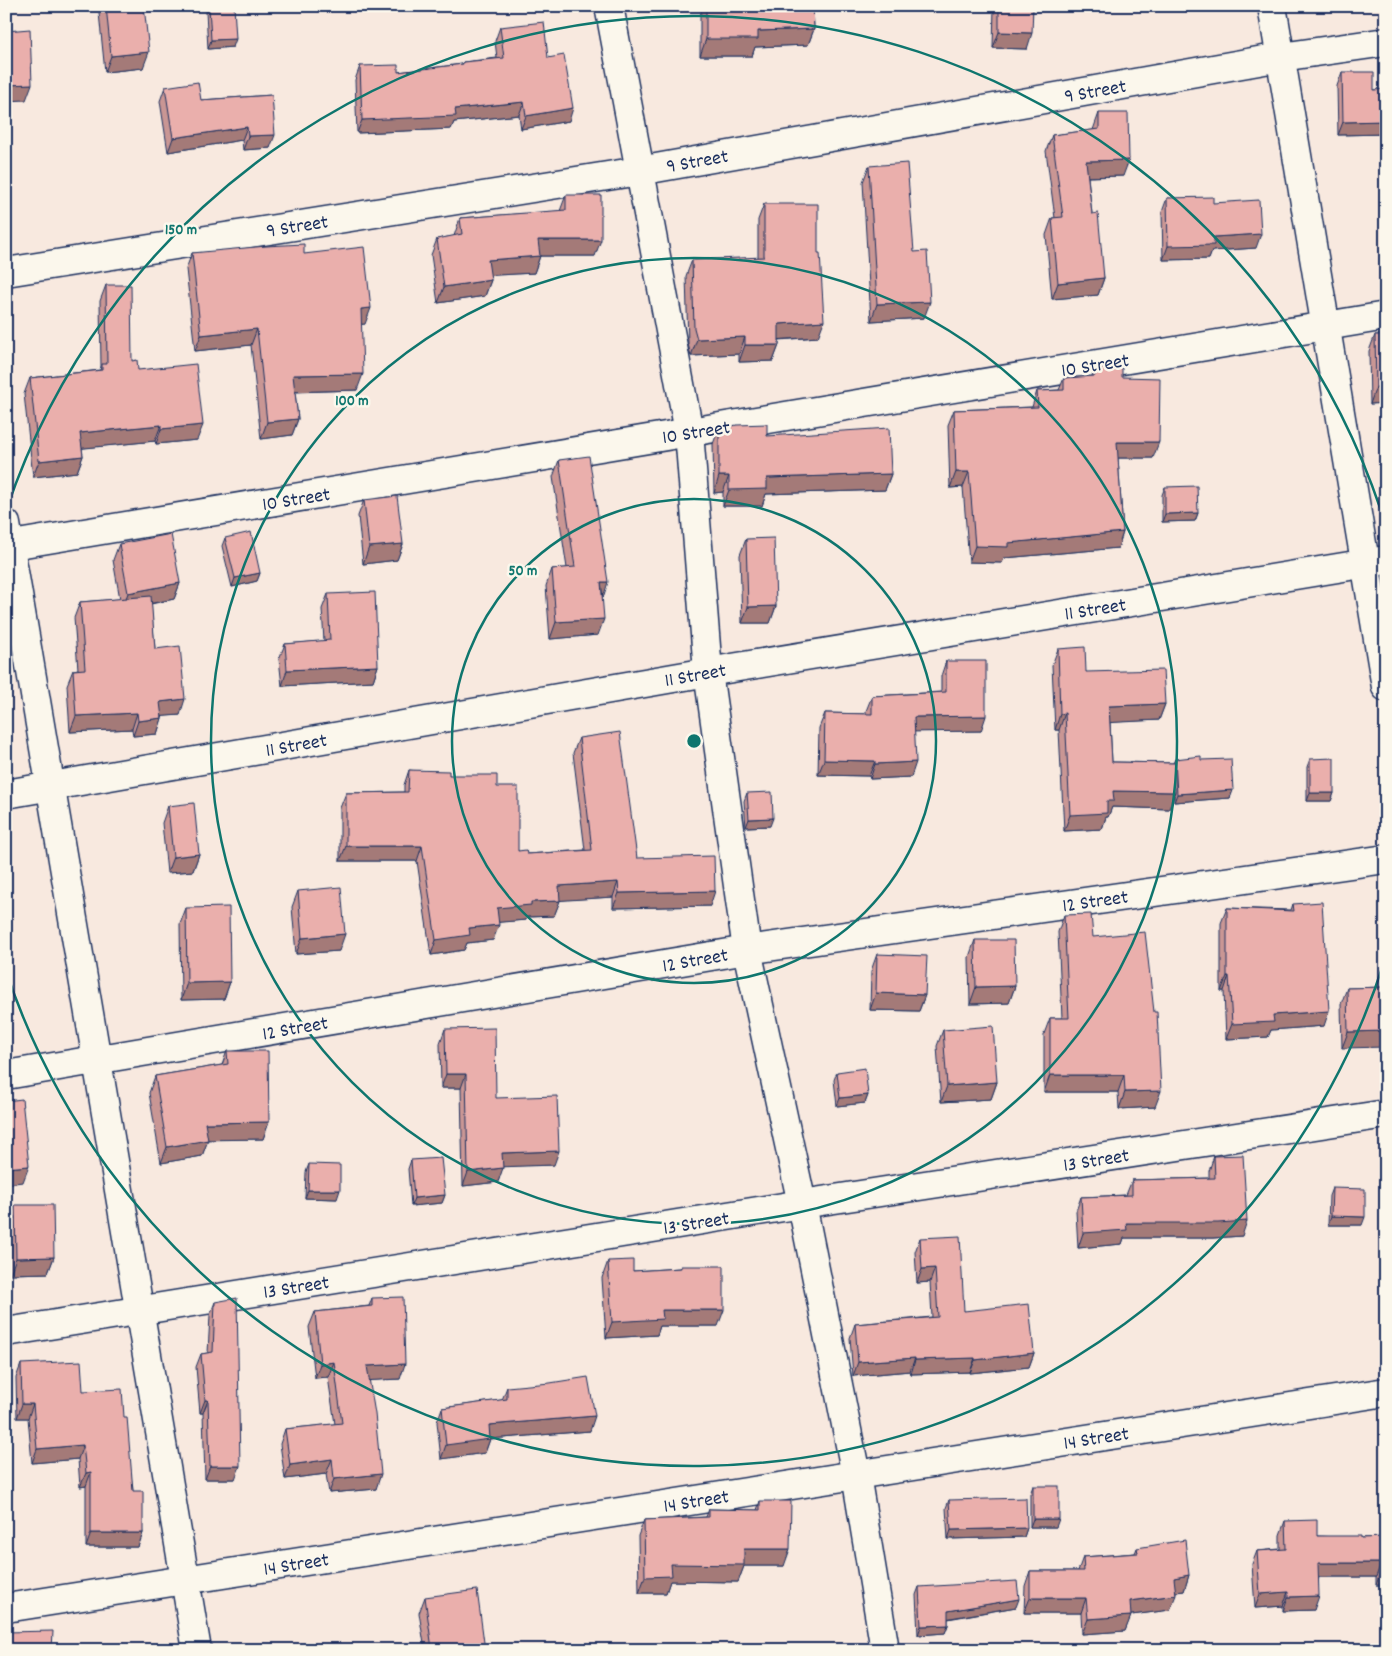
<svg xmlns="http://www.w3.org/2000/svg" width="1392" height="1656" font-family="Dekko,sans-serif">
<style>
.lines{fill:none;stroke-linecap:round;stroke-linejoin:round}
.minor-casing{stroke:#1b2f5e;stroke-width:31}
.minor{stroke:#fbf7ec;stroke-width:28}
.wall{fill:#c99694;stroke:#1b2f5e}
.shaded-wall{fill:#a47a78;stroke:#1b2f5e}
.building{fill:#eaafac;stroke:#1b2f5e}
.ring{fill:none;stroke:#0f766e;stroke-width:2.5}
.labels{text-anchor:middle;stroke-width:5;stroke-linejoin:round;paint-order:stroke}
.street-label{font-size:20px;fill:#1b2f5e;stroke:#fbf7ec}
.centre{fill:#0f766e;stroke:#fbf7ec;stroke-width:2.5}
.ring-label{font-size:15px;text-anchor:middle;font-weight:bold;fill:#0f766e;stroke:#fbf7ec;stroke-width:5;stroke-linejoin:round;paint-order:stroke}
</style>
<rect width="100%" height="100%" fill="#f8e9df"/>
<filter id="ink" filterUnits="userSpaceOnUse"><feTurbulence type="fractalNoise" baseFrequency=".02" numOctaves="2"/><feDisplacementMap in="SourceGraphic" scale="10" xChannelSelector="R" yChannelSelector="G"/><feConvolveMatrix kernelMatrix="1 2 1 2 8 2 1 2 1" color-interpolation-filters="sRGB"/></filter>
<g filter="url(#ink)">
<g class="lines">
<g class="minor-casing">
<g id="minor">
<path d="M 609,6 L 689,432 L 708,672 L 747,950 L 802,1204 L 856,1475 L 885,1650"/>
<path d="M 1272,6 L 1386,687"/>
<path d="M 6,272 L 639,171 L 1281,57 L 1386,42"/>
<path d="M 6,524 L 197,1650"/>
<path d="M 6,546 L 1386,316"/>
<path d="M 6,794 L 708,672 L 1386,560"/>
<path d="M 6,1075 L 747,950 L 1386,859"/>
<path d="M 6,1332 L 802,1204 L 1386,1114"/>
<path d="M 6,1608 L 1386,1392"/>
</g>
</g>
<use href="#minor" class="minor"/>
</g>
<g class="wall">
<path d="M 101,6 L 144,6 L 143,68 L 105,72 L 99,13 Z"/>
<path d="M 208,6 L 234,6 L 233,47 L 208,49 L 206,12 Z"/>
<path d="M 703,6 L 813,6 L 814,29 L 808,45 L 755,47 L 752,56 L 700,56 L 700,16 Z"/>
<path d="M 994,6 L 1068,6 L 1033,9 L 1027,49 L 993,48 Z"/>
<path d="M 500,27 L 548,58 L 569,121 L 521,129 L 519,115 L 454,122 L 451,129 L 357,133 L 355,80 L 360,66 L 398,72 L 462,64 L 463,62 L 497,58 L 495,41 Z"/>
<path d="M 1342,72 L 1374,90 L 1386,89 L 1386,134 L 1338,135 L 1337,86 Z"/>
<path d="M 165,87 L 201,100 L 272,95 L 270,148 L 243,150 L 242,140 L 168,152 L 160,101 Z"/>
<path d="M 1099,113 L 1123,176 L 1088,177 L 1092,214 L 1104,278 L 1098,295 L 1052,299 L 1046,235 L 1052,218 L 1055,218 L 1046,151 L 1052,135 L 1093,130 Z"/>
<path d="M 869,166 L 914,252 L 924,318 L 871,321 L 863,182 Z"/>
<path d="M 566,195 L 595,256 L 540,256 L 534,273 L 490,275 L 491,280 L 485,296 L 438,303 L 431,255 L 437,239 L 454,236 L 460,218 L 560,211 Z"/>
<path d="M 1167,198 L 1213,203 L 1256,248 L 1212,251 L 1209,259 L 1163,260 L 1162,212 Z"/>
<path d="M 764,204 L 818,337 L 779,340 L 779,345 L 773,361 L 739,362 L 739,354 L 691,356 L 688,344 L 686,276 L 692,260 L 758,258 L 758,220 Z"/>
<path d="M 192,253 L 304,254 L 365,324 L 361,324 L 357,390 L 295,392 L 298,419 L 292,435 L 261,439 L 251,345 L 195,351 L 186,269 Z"/>
<path d="M 106,285 L 132,361 L 138,370 L 197,440 L 156,444 L 155,441 L 82,448 L 83,456 L 77,472 L 33,477 L 24,394 L 30,378 L 100,370 L 101,366 L 100,301 Z"/>
<path d="M 1375,335 L 1386,335 L 1386,403 L 1370,404 L 1369,351 Z"/>
<path d="M 1095,368 L 1122,377 L 1153,458 L 1118,458 L 1123,532 L 1118,548 L 1004,558 L 1002,563 L 969,562 L 963,487 L 950,488 L 948,425 L 954,410 L 1032,407 L 1037,391 L 1059,390 L 1064,378 L 1092,376 Z"/>
<path d="M 719,428 L 767,436 L 891,474 L 885,490 L 766,494 L 762,506 L 723,506 L 723,492 L 714,493 L 713,444 Z"/>
<path d="M 559,460 L 598,635 L 550,639 L 546,586 L 552,569 L 567,568 L 553,477 Z"/>
<path d="M 1165,487 L 1198,513 L 1195,521 L 1162,522 L 1162,495 Z"/>
<path d="M 364,500 L 403,544 L 397,560 L 363,564 L 358,516 Z"/>
<path d="M 225,538 L 260,573 L 257,581 L 232,587 L 222,546 Z"/>
<path d="M 746,539 L 776,606 L 770,623 L 742,623 L 740,555 Z"/>
<path d="M 119,544 L 180,583 L 174,599 L 151,604 L 155,649 L 180,715 L 162,716 L 162,718 L 157,734 L 133,736 L 132,729 L 70,732 L 67,685 L 73,670 L 78,669 L 74,618 L 80,602 L 120,599 L 113,560 Z"/>
<path d="M 328,594 L 378,666 L 373,681 L 282,686 L 279,659 L 285,644 L 324,641 L 322,609 Z"/>
<path d="M 1058,649 L 1086,672 L 1165,704 L 1159,720 L 1110,722 L 1112,762 L 1173,763 L 1175,759 L 1201,760 L 1233,790 L 1230,798 L 1174,802 L 1174,795 L 1169,809 L 1112,807 L 1108,817 L 1106,817 L 1102,829 L 1064,831 L 1059,730 L 1055,730 L 1052,665 Z"/>
<path d="M 946,661 L 981,731 L 914,731 L 911,777 L 870,779 L 869,776 L 818,775 L 819,728 L 825,713 L 866,714 L 866,711 L 872,696 L 941,692 L 941,676 Z"/>
<path d="M 579,738 L 637,858 L 710,906 L 613,908 L 613,897 L 560,900 L 554,916 L 527,917 L 526,920 L 498,922 L 493,940 L 467,943 L 464,950 L 431,955 L 417,861 L 340,861 L 340,808 L 346,793 L 404,792 L 404,785 L 409,770 L 449,775 L 497,787 L 518,851 L 527,854 L 585,850 L 573,753 Z"/>
<path d="M 1310,759 L 1334,793 L 1331,801 L 1307,801 L 1307,767 Z"/>
<path d="M 747,793 L 770,826 L 746,827 L 744,801 Z"/>
<path d="M 168,806 L 199,854 L 193,871 L 167,873 L 162,823 Z"/>
<path d="M 298,891 L 339,951 L 296,954 L 292,907 Z"/>
<path d="M 1293,904 L 1324,1026 L 1271,1030 L 1268,1037 L 1226,1039 L 1224,991 L 1221,991 L 1221,923 L 1227,908 L 1291,910 Z"/>
<path d="M 186,908 L 230,982 L 224,999 L 181,1000 L 180,924 Z"/>
<path d="M 1064,915 L 1093,937 L 1155,1107 L 1119,1109 L 1118,1092 L 1044,1092 L 1044,1034 L 1050,1018 L 1062,1018 L 1058,932 Z"/>
<path d="M 975,940 L 1015,986 L 1009,1003 L 970,1004 L 969,957 Z"/>
<path d="M 877,954 L 925,995 L 919,1011 L 870,1010 L 871,971 Z"/>
<path d="M 1386,987 L 1342,1048 L 1341,1004 L 1347,988 Z"/>
<path d="M 445,1029 L 496,1098 L 554,1165 L 503,1166 L 498,1182 L 463,1186 L 461,1088 L 441,1088 L 440,1043 Z"/>
<path d="M 943,1030 L 997,1082 L 991,1099 L 941,1102 L 937,1046 Z"/>
<path d="M 227,1051 L 269,1122 L 263,1139 L 208,1139 L 202,1156 L 161,1163 L 149,1093 L 155,1076 L 222,1065 Z"/>
<path d="M 837,1072 L 868,1095 L 865,1103 L 837,1106 L 834,1080 Z"/>
<path d="M 1214,1156 L 1242,1236 L 1213,1238 L 1124,1238 L 1122,1244 L 1078,1248 L 1076,1211 L 1081,1197 L 1126,1195 L 1132,1180 L 1209,1178 L 1209,1171 Z"/>
<path d="M 411,1160 L 445,1195 L 442,1203 L 411,1206 L 408,1169 Z"/>
<path d="M 309,1164 L 337,1199 L 305,1198 L 306,1172 Z"/>
<path d="M 1332,1188 L 1362,1225 L 1328,1225 L 1329,1196 Z"/>
<path d="M 15,1205 L 54,1257 L 48,1273 L 10,1274 L 9,1221 Z"/>
<path d="M 920,1238 L 964,1311 L 1034,1353 L 1029,1367 L 970,1373 L 970,1372 L 911,1374 L 910,1371 L 853,1376 L 850,1338 L 855,1324 L 932,1317 L 930,1282 L 917,1283 L 915,1252 Z"/>
<path d="M 608,1261 L 633,1271 L 680,1268 L 681,1266 L 718,1326 L 660,1326 L 657,1335 L 606,1338 L 602,1278 Z"/>
<path d="M 372,1298 L 400,1379 L 369,1380 L 376,1489 L 329,1493 L 326,1474 L 285,1479 L 280,1444 L 285,1429 L 335,1424 L 328,1377 L 315,1378 L 309,1327 L 315,1312 L 369,1306 Z"/>
<path d="M 215,1302 L 235,1479 L 205,1479 L 203,1413 L 200,1413 L 196,1367 L 201,1354 L 208,1353 L 210,1315 Z"/>
<path d="M 21,1364 L 83,1391 L 124,1417 L 133,1491 L 143,1533 L 138,1547 L 86,1547 L 86,1486 L 80,1487 L 78,1459 L 32,1463 L 28,1418 L 17,1418 L 16,1378 Z"/>
<path d="M 507,1387 L 590,1431 L 490,1439 L 485,1453 L 441,1459 L 437,1422 L 442,1408 L 502,1400 Z"/>
<path d="M 1033,1486 L 1056,1527 L 1030,1527 L 1030,1494 Z"/>
<path d="M 949,1500 L 1027,1528 L 1024,1537 L 948,1539 L 946,1508 Z"/>
<path d="M 760,1501 L 784,1566 L 744,1566 L 738,1582 L 670,1581 L 666,1593 L 639,1593 L 638,1536 L 644,1520 L 706,1517 L 709,1509 L 757,1510 Z"/>
<path d="M 1285,1521 L 1317,1536 L 1361,1538 L 1386,1537 L 1386,1585 L 1376,1585 L 1376,1577 L 1319,1577 L 1314,1610 L 1283,1611 L 1283,1606 L 1255,1608 L 1252,1564 L 1257,1551 L 1280,1549 L 1280,1535 Z"/>
<path d="M 1137,1548 L 1189,1575 L 1184,1591 L 1175,1592 L 1170,1610 L 1131,1615 L 1125,1631 L 1082,1634 L 1081,1613 L 1024,1613 L 1025,1586 L 1030,1571 L 1078,1571 L 1083,1557 L 1135,1553 Z"/>
<path d="M 919,1587 L 1016,1607 L 948,1619 L 948,1625 L 945,1633 L 918,1635 L 916,1595 Z"/>
<path d="M 425,1597 L 485,1650 L 425,1650 L 419,1613 Z"/>
</g>
<g class="shaded-wall">
<path d="M 1028,6 L 1068,6 L 1027,9 Z"/>
<path d="M 1180,6 L 1217,6 L 1216,9 L 1179,10 Z"/>
<path d="M 814,29 L 808,45 L 755,47 L 752,56 L 700,56 L 706,39 L 758,31 Z"/>
<path d="M 999,32 L 1032,33 L 1027,49 L 993,48 Z"/>
<path d="M 236,39 L 233,47 L 208,49 L 211,40 Z"/>
<path d="M 149,52 L 143,68 L 105,72 L 111,56 Z"/>
<path d="M 32,84 L 26,100 L 6,101 L 6,85 Z"/>
<path d="M 524,102 L 519,115 L 454,122 L 451,129 L 357,133 L 362,120 L 455,109 Z"/>
<path d="M 573,108 L 569,121 L 521,129 L 526,116 Z"/>
<path d="M 1386,121 L 1386,134 L 1338,135 L 1343,122 Z"/>
<path d="M 247,127 L 242,140 L 168,152 L 173,138 Z"/>
<path d="M 275,135 L 270,148 L 243,150 L 248,136 Z"/>
<path d="M 1129,160 L 1123,176 L 1080,177 L 1086,161 Z"/>
<path d="M 1261,234 L 1256,248 L 1212,251 L 1209,259 L 1163,260 L 1168,246 L 1214,237 Z"/>
<path d="M 538,240 L 601,240 L 595,256 L 532,256 Z"/>
<path d="M 540,256 L 534,273 L 482,276 L 488,260 Z"/>
<path d="M 1104,278 L 1098,295 L 1052,299 L 1058,283 Z"/>
<path d="M 491,280 L 485,296 L 438,303 L 444,287 Z"/>
<path d="M 930,302 L 924,318 L 871,321 L 877,304 Z"/>
<path d="M 371,308 L 365,324 L 355,325 L 361,309 Z"/>
<path d="M 824,321 L 818,337 L 773,340 L 779,324 Z"/>
<path d="M 257,329 L 251,345 L 195,351 L 201,335 Z"/>
<path d="M 745,337 L 739,354 L 691,356 L 697,339 Z"/>
<path d="M 745,345 L 779,345 L 773,361 L 739,362 Z"/>
<path d="M 363,374 L 357,390 L 287,392 L 293,375 Z"/>
<path d="M 1376,387 L 1386,387 L 1386,403 L 1370,404 Z"/>
<path d="M 298,419 L 292,435 L 261,439 L 267,422 Z"/>
<path d="M 161,425 L 155,441 L 75,449 L 80,433 Z"/>
<path d="M 203,425 L 197,440 L 156,444 L 161,429 Z"/>
<path d="M 1117,442 L 1159,442 L 1153,458 L 1111,458 Z"/>
<path d="M 83,456 L 77,472 L 33,477 L 39,461 Z"/>
<path d="M 956,472 L 969,472 L 963,487 L 950,488 Z"/>
<path d="M 891,474 L 885,490 L 766,494 L 762,506 L 723,506 L 729,490 L 767,478 Z"/>
<path d="M 719,476 L 729,476 L 723,492 L 714,493 Z"/>
<path d="M 1198,513 L 1195,521 L 1162,522 L 1165,514 Z"/>
<path d="M 1123,532 L 1118,548 L 1004,558 L 1002,563 L 969,562 L 975,546 Z"/>
<path d="M 403,544 L 397,560 L 363,564 L 369,547 Z"/>
<path d="M 260,573 L 257,581 L 232,587 L 235,578 Z"/>
<path d="M 601,582 L 608,582 L 603,598 Z"/>
<path d="M 180,583 L 174,599 L 122,609 L 128,593 Z"/>
<path d="M 776,606 L 770,623 L 742,623 L 748,607 Z"/>
<path d="M 604,619 L 598,635 L 550,639 L 556,622 Z"/>
<path d="M 378,666 L 373,681 L 282,686 L 287,670 Z"/>
<path d="M 185,699 L 180,715 L 155,717 L 160,702 Z"/>
<path d="M 1165,704 L 1159,720 L 1103,723 L 1109,706 Z"/>
<path d="M 137,713 L 132,729 L 70,732 L 76,716 Z"/>
<path d="M 1065,713 L 1059,730 L 1055,730 L 1060,714 Z"/>
<path d="M 986,716 L 981,731 L 908,732 L 914,717 Z"/>
<path d="M 162,718 L 157,734 L 133,736 L 138,721 Z"/>
<path d="M 824,760 L 875,761 L 869,776 L 818,775 Z"/>
<path d="M 916,762 L 911,777 L 870,779 L 875,764 Z"/>
<path d="M 1233,790 L 1230,798 L 1174,802 L 1177,794 Z"/>
<path d="M 1113,791 L 1175,792 L 1169,809 L 1112,807 L 1108,817 L 1106,817 L 1102,829 L 1064,831 L 1070,815 L 1107,801 Z"/>
<path d="M 1310,793 L 1334,793 L 1331,801 L 1307,801 Z"/>
<path d="M 773,818 L 770,826 L 746,827 L 749,819 Z"/>
<path d="M 346,846 L 422,846 L 417,861 L 340,861 Z"/>
<path d="M 199,854 L 193,871 L 167,873 L 173,857 Z"/>
<path d="M 618,882 L 613,897 L 553,901 L 559,886 Z"/>
<path d="M 715,891 L 710,906 L 613,908 L 619,893 Z"/>
<path d="M 560,901 L 554,916 L 527,917 L 526,920 L 491,923 L 497,908 L 531,902 Z"/>
<path d="M 499,925 L 493,940 L 467,943 L 464,950 L 431,955 L 436,940 L 469,928 Z"/>
<path d="M 345,934 L 339,951 L 296,954 L 302,938 Z"/>
<path d="M 1227,976 L 1229,976 L 1224,991 L 1221,991 Z"/>
<path d="M 230,982 L 224,999 L 181,1000 L 187,983 Z"/>
<path d="M 1015,986 L 1009,1003 L 970,1004 L 976,987 Z"/>
<path d="M 876,993 L 925,995 L 919,1011 L 870,1010 Z"/>
<path d="M 1329,1011 L 1324,1026 L 1271,1030 L 1268,1037 L 1226,1039 L 1232,1024 L 1273,1015 Z"/>
<path d="M 1386,1031 L 1386,1047 L 1342,1048 L 1348,1032 Z"/>
<path d="M 446,1074 L 466,1074 L 461,1088 L 441,1088 Z"/>
<path d="M 1050,1075 L 1124,1075 L 1118,1092 L 1044,1092 Z"/>
<path d="M 997,1082 L 991,1099 L 941,1102 L 947,1086 Z"/>
<path d="M 1161,1091 L 1155,1107 L 1119,1109 L 1125,1092 Z"/>
<path d="M 868,1095 L 865,1103 L 837,1106 L 840,1098 Z"/>
<path d="M 269,1122 L 263,1139 L 199,1140 L 205,1123 Z"/>
<path d="M 208,1140 L 202,1156 L 161,1163 L 167,1147 Z"/>
<path d="M 559,1151 L 554,1165 L 497,1167 L 502,1153 Z"/>
<path d="M 29,1166 L 23,1182 L 6,1184 L 6,1168 Z"/>
<path d="M 503,1168 L 498,1182 L 463,1186 L 468,1172 Z"/>
<path d="M 308,1190 L 340,1190 L 337,1199 L 305,1198 Z"/>
<path d="M 445,1195 L 442,1203 L 411,1206 L 414,1198 Z"/>
<path d="M 1331,1216 L 1365,1217 L 1362,1225 L 1328,1225 Z"/>
<path d="M 1247,1221 L 1242,1236 L 1213,1238 L 1124,1238 L 1122,1244 L 1078,1248 L 1083,1233 L 1126,1223 Z"/>
<path d="M 54,1257 L 48,1273 L 10,1274 L 16,1258 Z"/>
<path d="M 935,1268 L 930,1282 L 917,1283 L 922,1269 Z"/>
<path d="M 662,1310 L 724,1310 L 718,1326 L 660,1326 L 657,1335 L 606,1338 L 612,1322 Z"/>
<path d="M 1034,1353 L 1029,1367 L 970,1373 L 975,1360 Z"/>
<path d="M 915,1358 L 910,1371 L 853,1376 L 858,1362 Z"/>
<path d="M 975,1358 L 970,1372 L 911,1374 L 915,1360 Z"/>
<path d="M 334,1362 L 328,1377 L 315,1378 L 320,1364 Z"/>
<path d="M 405,1364 L 400,1379 L 362,1381 L 367,1366 Z"/>
<path d="M 205,1400 L 208,1400 L 203,1413 L 200,1413 Z"/>
<path d="M 22,1404 L 33,1404 L 28,1418 L 17,1418 Z"/>
<path d="M 595,1416 L 590,1431 L 490,1439 L 485,1453 L 441,1459 L 446,1445 L 489,1425 Z"/>
<path d="M 83,1445 L 78,1459 L 32,1463 L 37,1449 Z"/>
<path d="M 332,1459 L 326,1474 L 285,1479 L 290,1465 Z"/>
<path d="M 210,1466 L 240,1466 L 235,1479 L 205,1479 Z"/>
<path d="M 91,1472 L 86,1486 L 80,1487 L 86,1473 Z"/>
<path d="M 381,1474 L 376,1489 L 329,1493 L 334,1479 Z"/>
<path d="M 1033,1519 L 1059,1519 L 1056,1527 L 1030,1527 Z"/>
<path d="M 1027,1528 L 1024,1537 L 948,1539 L 951,1530 Z"/>
<path d="M 91,1533 L 143,1533 L 138,1547 L 86,1547 Z"/>
<path d="M 744,1549 L 790,1549 L 784,1566 L 744,1566 L 738,1582 L 670,1581 L 666,1593 L 639,1593 L 645,1577 L 671,1564 Z"/>
<path d="M 1318,1563 L 1381,1563 L 1376,1577 L 1313,1577 Z"/>
<path d="M 1381,1571 L 1386,1571 L 1386,1585 L 1376,1585 Z"/>
<path d="M 1189,1575 L 1184,1591 L 1168,1593 L 1174,1578 Z"/>
<path d="M 1288,1592 L 1283,1606 L 1255,1608 L 1260,1594 Z"/>
<path d="M 1176,1595 L 1170,1610 L 1124,1616 L 1130,1601 Z"/>
<path d="M 1319,1596 L 1314,1610 L 1283,1611 L 1288,1597 Z"/>
<path d="M 1030,1598 L 1086,1598 L 1081,1613 L 1024,1613 Z"/>
<path d="M 1019,1599 L 1016,1607 L 945,1619 L 948,1611 Z"/>
<path d="M 1131,1616 L 1125,1631 L 1082,1634 L 1088,1619 Z"/>
<path d="M 948,1625 L 945,1633 L 918,1635 L 921,1626 Z"/>
<path d="M 459,1645 L 457,1650 L 432,1650 L 432,1649 Z"/>
</g>
<g class="building">
<path d="M 106,6 L 144,6 L 149,52 L 111,56 Z"/>
<path d="M 209,6 L 234,6 L 236,39 L 211,40 Z"/>
<path d="M 706,6 L 813,6 L 814,29 L 758,31 L 758,39 L 706,39 Z"/>
<path d="M 999,6 L 1033,6 L 1032,33 L 999,32 Z"/>
<path d="M 544,22 L 548,58 L 564,55 L 573,108 L 526,116 L 524,102 L 455,109 L 456,116 L 362,120 L 360,66 L 398,65 L 398,72 L 463,64 L 463,62 L 504,58 L 500,27 Z"/>
<path d="M 30,29 L 32,84 L 6,85 L 6,31 Z"/>
<path d="M 1342,72 L 1374,72 L 1374,90 L 1386,89 L 1386,121 L 1343,122 Z"/>
<path d="M 198,82 L 201,100 L 272,95 L 275,135 L 248,136 L 247,127 L 173,138 L 165,87 Z"/>
<path d="M 1099,113 L 1128,113 L 1129,160 L 1086,161 L 1092,214 L 1098,213 L 1104,278 L 1058,283 L 1052,218 L 1063,217 L 1052,135 L 1099,129 Z"/>
<path d="M 907,163 L 914,252 L 927,251 L 930,302 L 877,304 L 869,166 Z"/>
<path d="M 566,195 L 601,195 L 601,240 L 538,240 L 540,256 L 488,260 L 491,280 L 444,287 L 437,239 L 462,234 L 460,218 L 566,210 Z"/>
<path d="M 1213,197 L 1213,203 L 1259,200 L 1261,234 L 1214,237 L 1214,245 L 1168,246 L 1167,198 Z"/>
<path d="M 764,204 L 818,204 L 818,253 L 820,253 L 824,321 L 779,324 L 779,345 L 745,345 L 745,337 L 697,339 L 694,328 L 692,260 L 764,257 Z"/>
<path d="M 304,244 L 304,254 L 364,247 L 371,308 L 361,309 L 363,374 L 293,375 L 298,419 L 267,422 L 257,329 L 201,335 L 192,253 L 266,246 Z"/>
<path d="M 106,285 L 131,285 L 132,361 L 137,360 L 138,370 L 196,364 L 203,425 L 161,429 L 161,425 L 80,433 L 83,456 L 39,461 L 30,378 L 102,370 L 102,364 L 107,364 Z"/>
<path d="M 1375,335 L 1386,335 L 1386,387 L 1376,387 Z"/>
<path d="M 1095,368 L 1122,368 L 1122,377 L 1160,378 L 1159,442 L 1117,442 L 1123,532 L 1008,543 L 1008,547 L 975,546 L 969,472 L 956,472 L 954,410 L 1038,407 L 1037,391 L 1064,390 L 1064,378 L 1095,376 Z"/>
<path d="M 767,424 L 767,436 L 889,428 L 891,474 L 767,478 L 767,489 L 729,490 L 729,476 L 719,476 L 719,428 L 737,425 Z"/>
<path d="M 589,456 L 608,582 L 601,582 L 604,619 L 556,622 L 552,569 L 575,567 L 559,460 Z"/>
<path d="M 1197,486 L 1198,513 L 1165,514 L 1165,487 Z"/>
<path d="M 397,496 L 403,544 L 369,547 L 364,500 Z"/>
<path d="M 251,532 L 260,573 L 235,578 L 225,538 Z"/>
<path d="M 171,534 L 180,583 L 128,593 L 119,544 Z"/>
<path d="M 774,538 L 776,606 L 748,607 L 746,539 Z"/>
<path d="M 375,592 L 378,666 L 287,670 L 285,644 L 330,640 L 328,594 Z"/>
<path d="M 151,596 L 155,649 L 180,646 L 185,699 L 160,702 L 162,718 L 138,721 L 137,713 L 76,716 L 73,670 L 85,669 L 80,602 Z"/>
<path d="M 1085,647 L 1086,672 L 1163,670 L 1165,704 L 1109,706 L 1112,762 L 1175,763 L 1175,792 L 1113,791 L 1114,801 L 1107,801 L 1107,813 L 1070,815 L 1065,713 L 1060,714 L 1058,649 Z"/>
<path d="M 946,661 L 986,661 L 986,716 L 914,717 L 916,762 L 875,764 L 875,761 L 824,760 L 825,713 L 872,714 L 872,696 L 946,692 Z"/>
<path d="M 620,732 L 637,858 L 714,856 L 715,891 L 619,893 L 618,882 L 559,886 L 560,901 L 531,902 L 531,905 L 497,908 L 499,925 L 469,928 L 470,935 L 436,940 L 422,846 L 346,846 L 346,793 L 408,792 L 409,770 L 449,771 L 449,775 L 497,775 L 497,787 L 518,787 L 518,851 L 526,850 L 527,854 L 592,850 L 579,738 Z"/>
<path d="M 1201,756 L 1201,760 L 1231,759 L 1233,790 L 1177,794 L 1175,759 Z"/>
<path d="M 1334,758 L 1334,793 L 1310,793 L 1310,759 Z"/>
<path d="M 772,792 L 773,818 L 749,819 L 747,793 Z"/>
<path d="M 194,803 L 199,854 L 173,857 L 168,806 Z"/>
<path d="M 341,887 L 345,934 L 302,938 L 298,891 Z"/>
<path d="M 1322,902 L 1329,1011 L 1273,1015 L 1274,1022 L 1232,1024 L 1229,976 L 1227,976 L 1227,908 L 1294,911 L 1293,904 Z"/>
<path d="M 229,907 L 230,982 L 187,983 L 186,908 Z"/>
<path d="M 1091,914 L 1093,937 L 1145,932 L 1154,1012 L 1157,1012 L 1161,1091 L 1125,1092 L 1124,1075 L 1050,1075 L 1050,1018 L 1069,1018 L 1064,915 Z"/>
<path d="M 975,940 L 1014,940 L 1015,986 L 976,987 Z"/>
<path d="M 877,954 L 927,956 L 925,995 L 876,993 Z"/>
<path d="M 1386,987 L 1386,1031 L 1348,1032 L 1347,988 Z"/>
<path d="M 993,1026 L 997,1082 L 947,1086 L 943,1030 Z"/>
<path d="M 495,1028 L 496,1098 L 557,1096 L 559,1151 L 502,1153 L 503,1168 L 468,1172 L 466,1074 L 446,1074 L 445,1029 Z"/>
<path d="M 227,1051 L 268,1051 L 269,1122 L 205,1123 L 208,1140 L 167,1147 L 155,1076 L 228,1064 Z"/>
<path d="M 865,1068 L 868,1095 L 840,1098 L 837,1072 Z"/>
<path d="M 22,1099 L 29,1166 L 6,1168 L 6,1101 Z"/>
<path d="M 1243,1155 L 1247,1221 L 1218,1223 L 1126,1223 L 1127,1230 L 1083,1233 L 1081,1197 L 1132,1195 L 1132,1180 L 1215,1178 L 1214,1156 Z"/>
<path d="M 441,1158 L 445,1195 L 414,1198 L 411,1160 Z"/>
<path d="M 309,1164 L 340,1165 L 340,1190 L 308,1190 Z"/>
<path d="M 1332,1188 L 1365,1189 L 1365,1217 L 1331,1216 Z"/>
<path d="M 15,1205 L 53,1205 L 54,1257 L 16,1258 Z"/>
<path d="M 960,1236 L 964,1311 L 1029,1304 L 1034,1353 L 975,1360 L 975,1358 L 915,1360 L 915,1358 L 858,1362 L 855,1324 L 938,1317 L 935,1268 L 922,1269 L 920,1238 Z"/>
<path d="M 633,1260 L 633,1271 L 681,1268 L 681,1266 L 724,1266 L 724,1310 L 662,1310 L 663,1319 L 612,1322 L 608,1261 Z"/>
<path d="M 403,1297 L 405,1364 L 367,1366 L 375,1414 L 381,1474 L 334,1479 L 332,1459 L 290,1465 L 285,1429 L 342,1423 L 334,1362 L 320,1364 L 315,1312 L 372,1306 L 372,1298 Z"/>
<path d="M 237,1298 L 240,1466 L 210,1466 L 208,1400 L 205,1400 L 201,1354 L 213,1352 L 215,1302 Z"/>
<path d="M 81,1361 L 83,1391 L 122,1389 L 124,1417 L 127,1417 L 133,1491 L 143,1491 L 143,1533 L 91,1533 L 91,1472 L 86,1473 L 83,1445 L 37,1449 L 33,1404 L 22,1404 L 21,1364 Z"/>
<path d="M 588,1377 L 595,1416 L 489,1425 L 490,1439 L 446,1445 L 442,1408 L 507,1399 L 507,1387 L 550,1383 Z"/>
<rect x="1033" y="1486" width="26" height="33"/>
<path d="M 1026,1498 L 1027,1528 L 951,1530 L 949,1500 Z"/>
<path d="M 760,1501 L 791,1501 L 790,1549 L 744,1549 L 744,1565 L 671,1564 L 672,1576 L 645,1577 L 644,1520 L 709,1517 L 709,1509 L 760,1510 Z"/>
<path d="M 1317,1520 L 1317,1536 L 1361,1536 L 1361,1538 L 1386,1537 L 1386,1571 L 1381,1571 L 1381,1563 L 1318,1563 L 1319,1596 L 1288,1597 L 1288,1592 L 1260,1594 L 1257,1551 L 1286,1549 L 1285,1521 Z"/>
<path d="M 1185,1540 L 1189,1575 L 1174,1578 L 1176,1595 L 1130,1601 L 1131,1616 L 1088,1619 L 1086,1598 L 1030,1598 L 1030,1571 L 1084,1571 L 1083,1557 L 1138,1553 L 1137,1548 Z"/>
<path d="M 1017,1581 L 1019,1599 L 948,1611 L 948,1625 L 921,1626 L 919,1587 Z"/>
<path d="M 477,1590 L 485,1650 L 459,1650 L 459,1645 L 432,1649 L 425,1597 Z"/>
<path d="M 53,1631 L 52,1650 L 6,1650 L 6,1632 Z"/>
<path d="M 543,1647 L 544,1650 L 516,1650 Z"/>
</g>
</g>
<g class="ring">
<circle cx="694" cy="741" r="242"/>
<circle cx="694" cy="741" r="483"/>
<path d="M1385 959A725 725 0 0 1 6 971M6 511A725 725 0 0 1 1385 523"/>
</g>
<g class="labels">
<g class="street-label">
<text transform="translate(1095 90) rotate(-10)" y="7">9 Street</text>
<text transform="translate(697 160) rotate(-10)" y="7">9 Street</text>
<text transform="translate(297 225) rotate(-9)" y="7">9 Street</text>
<text transform="translate(1095 364) rotate(-9)" y="7">10 Street</text>
<text transform="translate(696 431) rotate(-9)" y="7">10 Street</text>
<text transform="translate(296 498) rotate(-9)" y="7">10 Street</text>
<text transform="translate(1095 608) rotate(-9)" y="7">11 Street</text>
<text transform="translate(695 674) rotate(-10)" y="7">11 Street</text>
<text transform="translate(296 744) rotate(-10)" y="7">11 Street</text>
<text transform="translate(1095 900) rotate(-8)" y="7">12 Street</text>
<text transform="translate(695 959) rotate(-10)" y="7">12 Street</text>
<text transform="translate(295 1027) rotate(-10)" y="7">12 Street</text>
<text transform="translate(1096 1159) rotate(-9)" y="7">13 Street</text>
<text transform="translate(696 1222) rotate(-9)" y="7">13 Street</text>
<text transform="translate(296 1286) rotate(-9)" y="7">13 Street</text>
<text transform="translate(1096 1437) rotate(-9)" y="7">14 Street</text>
<text transform="translate(696 1500) rotate(-9)" y="7">14 Street</text>
<text transform="translate(296 1563) rotate(-9)" y="7">14 Street</text>
</g>
</g>
<circle cx="694" cy="741" r="8" class="centre"/>
<g class="ring-label">
<text x="181" y="234">150 m</text>
<text x="352" y="405">100 m</text>
<text x="523" y="575">50 m</text>
</g>
<rect width="1392" height="1656" fill="none" stroke="#fbf7ec" stroke-width="25"/>
<rect x="12" y="12" width="1367" height="1631" fill="none" stroke="#1b2f5e" stroke-width="2" filter="url(#ink)"/>
</svg>
